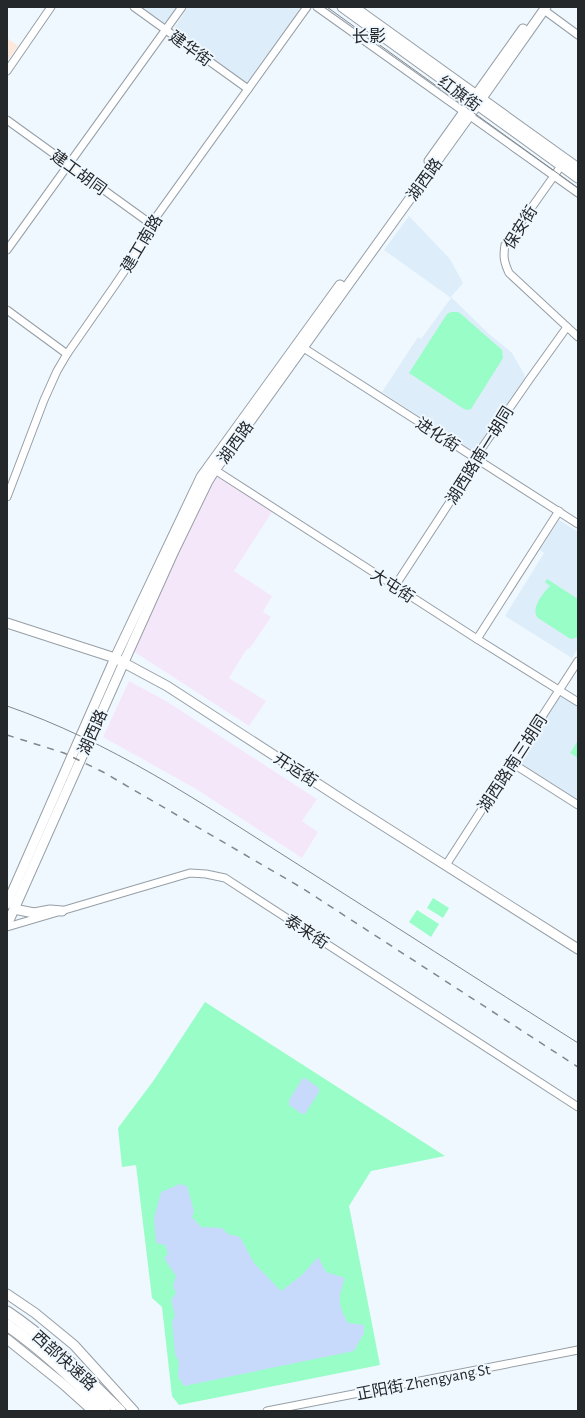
<svg xmlns="http://www.w3.org/2000/svg" width="585" height="1418" font-family="'Alegreya Sans','Noto Sans SC',sans-serif">
<style>
.built{fill:#deedfa}
.industrial{fill:#f5e7fa}
.medical{fill:#fee7db}
.green{fill:#98fdc6}
.water{fill:#c7dafc}
.lines{fill:none;stroke-linecap:round;stroke-linejoin:round}
.minor-casing{stroke:#979fa6;stroke-width:9}
.major-casing{stroke:#979fa6;stroke-width:11}
.highway-casing{stroke:#979fa6;stroke-width:13}
.minor{stroke:#fff;stroke-width:7}
.major{stroke:#fff;stroke-width:9}
.highway{stroke:#fff;stroke-width:11}
.tram{stroke:#81878c;stroke-width:1}
.rail{stroke:#81878c;stroke-width:1.5;stroke-dasharray:7 7;stroke-linecap:butt}
.labels{text-anchor:middle;stroke-width:4;stroke-linejoin:round;paint-order:stroke}
.street-label{font-size:16px;fill:#25282b;stroke:#eff8ff}
.neighbourhood-label{font-size:17px;fill:#25282b;stroke:#eff8ff}
</style>
<rect width="100%" height="100%" fill="#eff8ff"/>
<g class="built">
<path d="M 142,7 L 178,7 L 166,24 Z"/>
<path d="M 188,7 L 303,7 L 247,85 L 173,30 Z"/>
<path d="M 409,216 L 450,259 L 463,283 L 451,297 L 489,334 L 512,353 L 524,374 L 525,378 L 474,452 L 382,392 L 418,337 L 421,339 L 451,298 L 384,250 Z"/>
<path d="M 559,520 L 578,532 L 578,648 L 572,658 L 505,616 L 544,553 L 540,550 Z"/>
<path d="M 560,695 L 578,706 L 578,801 L 519,762 Z"/>
</g>
<g class="industrial">
<path d="M 215,478 L 219,478 L 272,512 L 234,571 L 272,596 L 263,612 L 271,617 L 250,648 L 246,650 L 229,678 L 266,701 L 249,726 L 133,651 L 191,525 L 212,482 Z"/>
<path d="M 129,681 L 166,701 L 317,799 L 302,821 L 318,832 L 302,858 L 196,789 L 103,737 Z"/>
</g>
<path class="medical" d="M 7,38 L 18,46 L 7,61 Z"/>
<g class="green">
<path d="M 451,312 L 458,312 L 461,314 L 502,350 L 503,358 L 471,409 L 468,410 L 464,409 L 409,373 L 447,314 Z"/>
<path d="M 547,579 L 578,599 L 578,637 L 572,639 L 569,638 L 538,618 C 530,609 543,593 550,586 L 545,582 Z"/>
<path d="M 577,742 L 578,743 L 578,758 L 570,753 Z"/>
<path d="M 433,898 L 449,908 L 443,918 L 427,908 Z"/>
<path d="M 417,910 L 439,924 L 431,937 L 409,922 Z"/>
<path d="M 205,1002 L 445,1156 L 371,1171 L 349,1206 L 380,1365 L 179,1405 L 172,1396 L 162,1307 L 152,1298 L 136,1165 L 122,1167 L 118,1128 L 154,1080 Z"/>
</g>
<g class="water">
<path d="M 305,1078 L 319,1088 L 319,1092 L 305,1114 L 302,1114 L 289,1105 L 289,1100 L 302,1079 Z"/>
<path d="M 180,1184 L 187,1186 L 194,1211 L 192,1217 L 201,1227 L 222,1228 L 228,1234 L 240,1237 L 254,1263 L 281,1291 L 302,1275 L 318,1257 L 326,1272 L 345,1278 C 338,1299 337,1303 348,1323 L 364,1325 L 364,1333 L 354,1351 L 184,1386 L 178,1377 L 179,1362 L 175,1354 L 172,1321 L 175,1316 L 171,1300 L 176,1293 L 173,1286 L 176,1276 L 164,1258 L 168,1254 L 165,1245 L 156,1243 L 154,1218 L 161,1192 Z"/>
</g>
<g class="lines">
<g class="minor-casing">
<g id="minor">
<path d="M 134,7 L 248,89"/>
<path d="M 317,7 L 578,193"/>
<path d="M 544,10 L 578,35"/>
<path d="M 7,71 L 51,7"/>
<path d="M 7,120 L 151,224"/>
<path d="M 561,166 L 505,245 C 503,256 504,262 509,273 L 578,337"/>
<path d="M 7,250 L 182,7"/>
<path d="M 7,310 L 67,354"/>
<path d="M 299,345 L 578,524"/>
<path d="M 210,468 L 215,470 L 477,639 L 578,702"/>
<path d="M 7,497 L 44,400 L 57,371 L 67,354 L 115,285 L 134,257 L 151,224 L 307,7"/>
<path d="M 395,586 L 476,462 L 477,455 L 529,380 L 567,327"/>
<path d="M 477,639 L 559,511"/>
<path d="M 512,763 L 578,805"/>
<path d="M 446,865 L 578,661"/>
<path d="M 7,927 L 190,873 L 206,874 L 225,878 L 578,1107"/>
<path d="M 267,1411 L 578,1350"/>
</g>
</g>
<g class="major-casing">
<g id="major">
<path d="M 342,7 L 578,178"/>
<path d="M 354,7 L 578,168"/>
<path d="M 429,161 L 523,29"/>
<path d="M 7,623 L 115,658 L 167,686 L 349,804 L 578,949"/>
<path d="M 7,904 L 115,658 L 201,477 L 340,285"/>
<path d="M 14,909 L 34,913 L 50,910 L 62,911"/>
<path d="M 7,925 L 124,662 L 174,551 L 208,481 L 215,470 L 470,115 L 546,7"/>
<path d="M 7,1294 L 35,1313 L 74,1345 L 134,1411"/>
<path d="M 7,1339 L 63,1384 L 93,1411"/>
</g>
</g>
<g class="highway-casing">
<g id="highway">
<path d="M 7,1312 C 49,1340 84,1376 120,1411"/>
<path d="M 7,1325 C 43,1350 74,1380 105,1411"/>
</g>
</g>
<use href="#minor" class="minor"/>
<use href="#major" class="major"/>
<use href="#highway" class="highway"/>
<g class="tram">
<path d="M 327,7 L 578,188"/>
<path d="M 7,706 C 109,741 200,802 291,860 C 387,921 482,982 578,1043"/>
</g>
<path class="rail" d="M 7,735 L 64,753 L 103,772 L 302,888 L 578,1067"/>
</g>
<g class="labels">
<g class="street-label">
<text transform="translate(191 48) rotate(36)" y="6">建华街</text>
<text transform="translate(460 93) rotate(36)" y="6">红旗街</text>
<text transform="translate(79 172) rotate(36)" y="6">建工胡同</text>
<text transform="translate(424 179) rotate(-54)" y="6">湖西路</text>
<text transform="translate(520 227) rotate(-58)" y="6">保安街</text>
<text transform="translate(141 243) rotate(-59)" y="6">建工南路</text>
<text transform="translate(438 434) rotate(33)" y="6">进化街</text>
<text transform="translate(235 442) rotate(-54)" y="6">湖西路</text>
<text transform="translate(479 455) rotate(-58)" y="6">湖西路南一胡同</text>
<text transform="translate(393 585) rotate(33)" y="6">大屯街</text>
<text transform="translate(92 732) rotate(-66)" y="6">湖西路</text>
<text transform="translate(512 763) rotate(-57)" y="6">湖西路南三胡同</text>
<text transform="translate(296 769) rotate(33)" y="6">开运街</text>
<text transform="translate(307 931) rotate(33)" y="6">泰来街</text>
<text transform="translate(65 1360) rotate(42)" y="6">西部快速路</text>
<text transform="translate(423 1381) rotate(-11)" y="6">正阳街 Zhengyang St</text>
</g>
<g class="neighbourhood-label">
<text x="369" y="42">长影</text>
</g>
</g>
<rect width="585" height="1418" fill="none" stroke="#25282b" stroke-width="16"/>
</svg>
